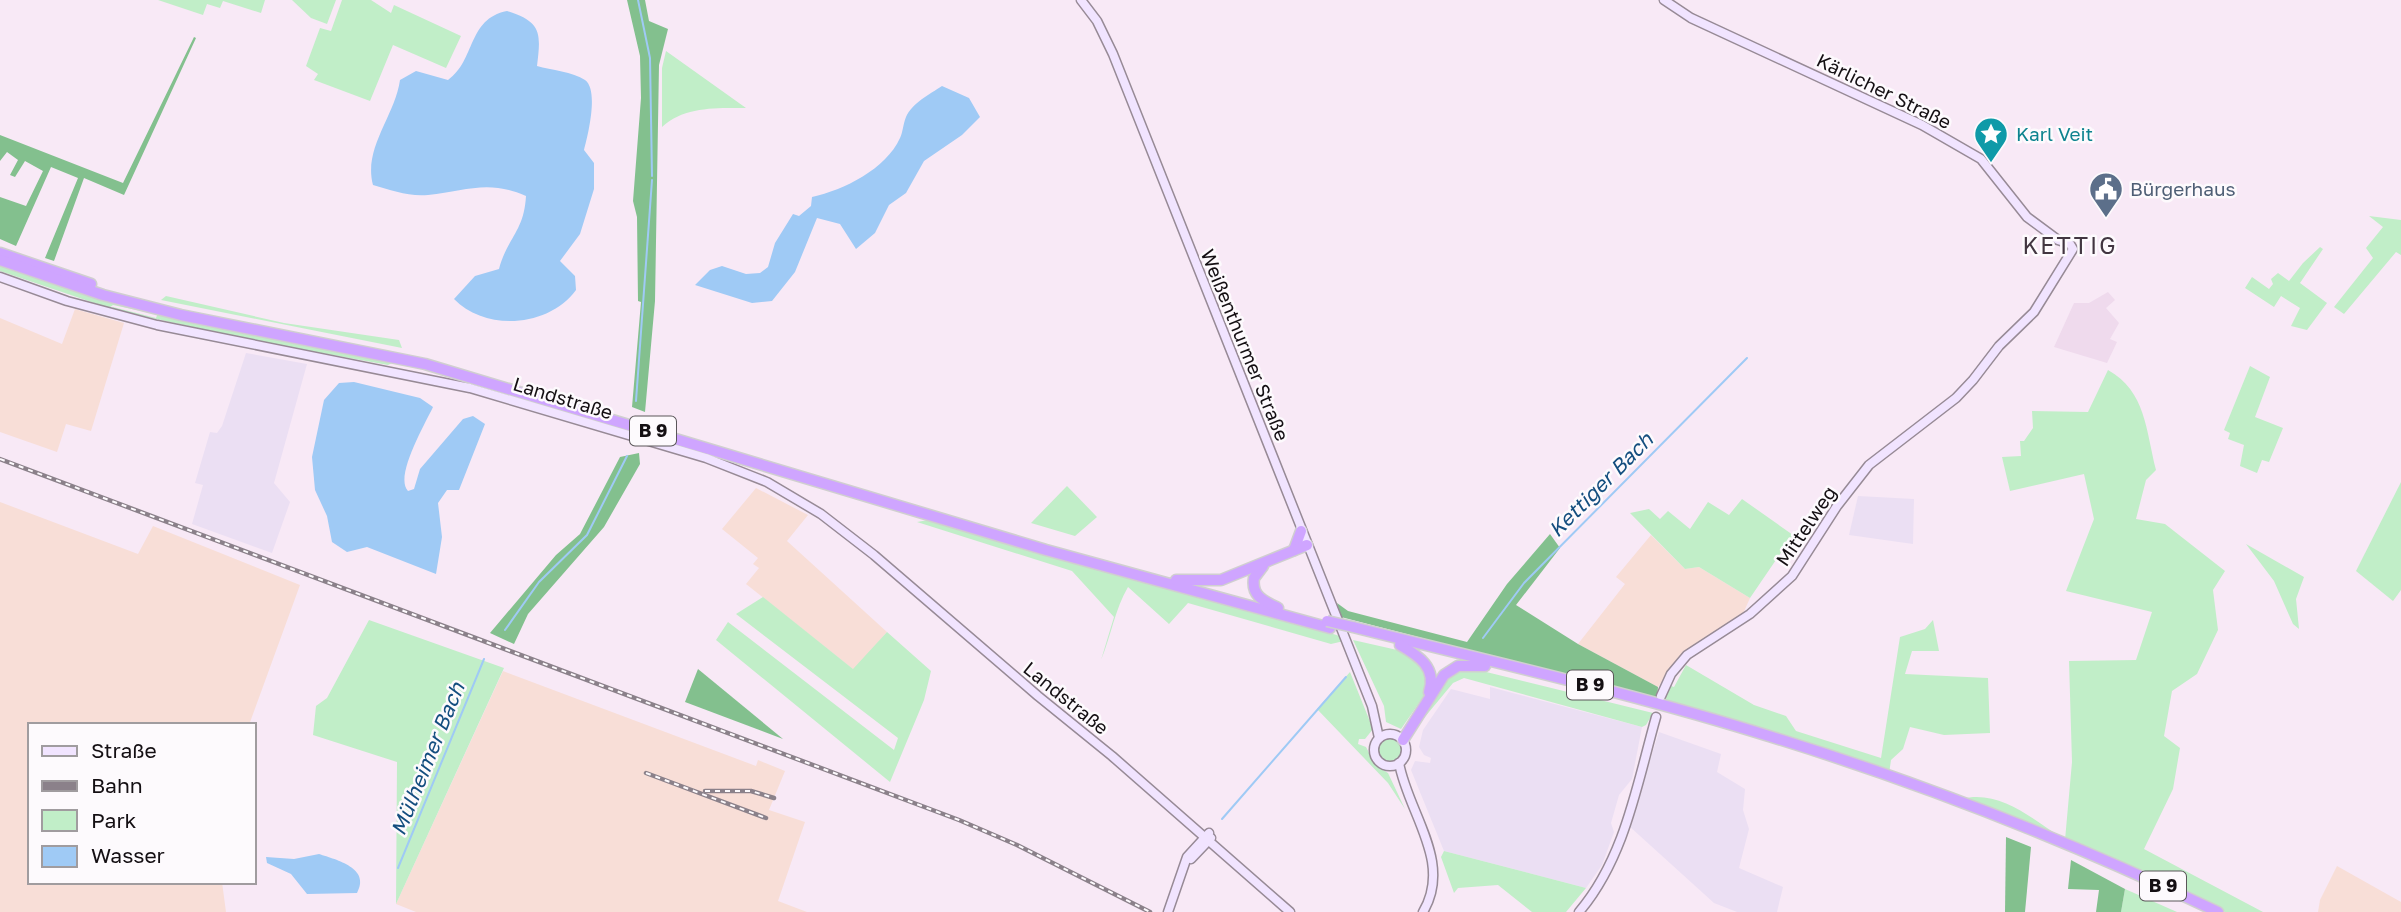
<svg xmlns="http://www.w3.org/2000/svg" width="2401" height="912" font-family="'Golos Text',sans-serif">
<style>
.commercial{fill:#ebdff3}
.industrial{fill:#f8ded7}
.built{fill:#efdaed}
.green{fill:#c1eec8}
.forest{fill:#83c08e}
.water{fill:#9fcaf5}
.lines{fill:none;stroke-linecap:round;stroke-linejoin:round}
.stream{stroke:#9fcaf5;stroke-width:2}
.secondary-casing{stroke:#978a96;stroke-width:11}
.highway-casing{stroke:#d0cfd0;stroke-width:13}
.secondary{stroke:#f1e4ff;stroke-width:8}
.highway{stroke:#cfa5ff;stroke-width:10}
.rail-casing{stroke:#8b818a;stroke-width:4.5}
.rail{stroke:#fdfafd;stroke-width:2;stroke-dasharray:5;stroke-linecap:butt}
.highway-bridge-casing{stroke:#d0cfd0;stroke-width:13;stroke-linecap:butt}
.highway-bridge{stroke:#cfa5ff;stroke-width:10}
.labels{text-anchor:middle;stroke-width:5;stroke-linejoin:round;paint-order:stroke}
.shield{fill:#fdfafd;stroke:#5a5659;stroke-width:2}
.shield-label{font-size:18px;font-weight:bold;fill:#140f13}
.street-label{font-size:19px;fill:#140f13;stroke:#fdfafd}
.culture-label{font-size:19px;fill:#0d838f;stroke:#fdfafd;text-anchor:start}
.service-label{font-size:19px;fill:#4e5e75;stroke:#fdfafd;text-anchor:start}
.water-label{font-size:21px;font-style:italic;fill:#144e7f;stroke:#fdfafd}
.quarter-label{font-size:23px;letter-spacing:2px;fill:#423641;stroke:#fdfafd}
</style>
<rect width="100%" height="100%" fill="#f8e9f6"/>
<g class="commercial">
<path d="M 246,353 L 307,364 L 274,483 L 290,502 L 272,553 L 192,524 L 203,485 L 195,483 L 210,432 L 217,433 L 222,426 Z"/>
<path d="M 1858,496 L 1914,499 L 1913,544 L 1849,535 Z"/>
<path d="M 1490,687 L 1642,727 L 1632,779 L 1619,795 L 1611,823 L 1614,832 L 1602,865 L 1586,888 L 1444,851 L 1411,770 L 1415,761 L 1430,763 L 1431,758 L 1424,755 L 1419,747 L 1423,730 L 1451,689 L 1490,699 Z"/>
<path d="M 1659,732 L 1721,754 L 1717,772 L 1745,789 L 1743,810 L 1749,829 L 1739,868 L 1783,887 L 1777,912 L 1737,912 L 1714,903 L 1629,826 Z"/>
</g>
<g class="industrial">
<path d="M 75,309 L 124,323 L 91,431 L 66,424 L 57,452 L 0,432 L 0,318 L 62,344 Z"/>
<path d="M 756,488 L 808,515 L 787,541 L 887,632 L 854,670 L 746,584 L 759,568 L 753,564 L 758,558 L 722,529 Z"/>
<path d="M 0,502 L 138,554 L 153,526 L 300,585 L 249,725 L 30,725 L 30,882 L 222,882 L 226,912 L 0,912 Z"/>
<path d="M 1651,535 L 1685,569 L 1699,567 L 1750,598 L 1742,616 L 1683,652 L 1658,687 L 1578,644 L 1625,584 L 1616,577 Z"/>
<path d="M 503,671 L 756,766 L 758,760 L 785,771 L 769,810 L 805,822 L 778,901 L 807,912 L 416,912 L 396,904 Z"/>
<path d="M 2337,866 L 2401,902 L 2401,912 L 2318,912 L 2320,900 Z"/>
</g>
<path class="built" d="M 2108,292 L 2115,300 L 2106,308 L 2119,323 L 2110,339 L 2117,342 L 2107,363 L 2054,347 L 2074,303 L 2089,303 Z"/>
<g class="green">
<path d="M 158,0 L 265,0 L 261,13 L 223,1 L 220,8 L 207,4 L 203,15 Z"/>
<path d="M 292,0 L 336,0 L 327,24 L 311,18 Z"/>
<path d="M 342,0 L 371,0 L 391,13 L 394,5 L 461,36 L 446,68 L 393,45 L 370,101 L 314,80 L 318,74 L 306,66 L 320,28 L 331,31 Z"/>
<path d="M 666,51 L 746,108 C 718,108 684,106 662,127 L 662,68 Z"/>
<path d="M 2369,216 L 2401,220 L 2401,255 L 2396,252 L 2344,314 L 2334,307 L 2373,258 L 2366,248 L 2383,227 Z"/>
<path d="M 2320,247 L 2323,249 L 2300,283 L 2327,303 L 2307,330 L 2291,326 L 2300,308 L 2281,296 L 2274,307 L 2245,288 L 2252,277 L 2269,289 L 2273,284 L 2271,279 L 2278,273 L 2289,281 L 2303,263 Z"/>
<path d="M 0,265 L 155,314 L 113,305 L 109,308 L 0,271 Z"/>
<path d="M 166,296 L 284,323 L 399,340 L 402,348 L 161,300 Z"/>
<path d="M 113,307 L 156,318 L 158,313 L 396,361 L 388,365 L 261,342 L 111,309 Z"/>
<path d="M 2250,366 L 2270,377 L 2255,417 L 2283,428 L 2269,462 L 2262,460 L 2257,473 L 2240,466 L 2244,445 L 2228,439 L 2230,433 L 2224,430 Z"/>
<path d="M 2108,370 C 2146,391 2146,431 2156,470 L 2146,480 L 2136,519 L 2165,524 L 2225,571 L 2213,590 L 2218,630 L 2197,674 L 2172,691 L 2164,736 L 2180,748 L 2173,789 L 2144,849 L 2263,912 L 2225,912 L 2148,875 L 1962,799 C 2000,789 2035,821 2065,840 L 2072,762 L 2069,661 L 2136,660 L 2152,612 L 2066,591 L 2094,519 L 2084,474 L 2010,491 L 2002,457 L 2021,456 L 2020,441 L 2024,441 L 2033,428 L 2032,411 L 2088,412 Z"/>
<path d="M 2401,482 L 2401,590 L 2393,601 L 2356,571 Z"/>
<path d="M 1067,486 L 1097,517 L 1075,536 L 1031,523 Z"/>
<path d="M 1742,499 L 1793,535 L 1750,598 L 1699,567 L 1685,569 L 1630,513 L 1649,509 L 1660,519 L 1668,511 L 1690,529 L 1708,502 L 1729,515 Z"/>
<path d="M 928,520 L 1310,627 L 1343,637 L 1344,641 L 1331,644 L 1188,603 L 1169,624 L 1128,587 C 1115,609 1111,636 1101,660 L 1114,617 L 1072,571 L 917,522 Z"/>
<path d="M 2246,544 L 2304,577 L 2296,599 L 2299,629 L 2293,624 L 2274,581 Z"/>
<path d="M 763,597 L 853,669 L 887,632 L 931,671 L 924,700 L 890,782 L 716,640 L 728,622 L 894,750 L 898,738 L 736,614 Z"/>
<path d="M 369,620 L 504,668 L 396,904 L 397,762 L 313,735 L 316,706 L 327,698 Z"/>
<path d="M 1933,620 L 1939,651 L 1912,651 L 1905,674 L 1988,678 L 1990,733 L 1944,735 L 1910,727 L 1903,749 L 1891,760 L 1889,774 L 1662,700 L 1668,685 L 1674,687 L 1686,665 L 1754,705 L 1786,716 L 1796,731 L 1881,758 L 1900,637 L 1925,629 Z"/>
<path d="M 1353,640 L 1406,652 L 1424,664 L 1428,690 L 1401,729 L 1386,722 L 1384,706 Z"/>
<path d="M 1474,669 L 1653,713 L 1646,725 L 1642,727 L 1464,678 L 1453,683 L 1410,735 L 1443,680 L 1456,670 Z"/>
<path d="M 1350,672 L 1373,729 L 1365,739 L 1359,739 L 1358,744 L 1366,747 L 1376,766 L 1388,773 L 1405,809 L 1388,783 L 1317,709 Z"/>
<circle cx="1390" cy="750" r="14"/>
<path d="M 1444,851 L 1586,888 L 1566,912 L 1532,912 L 1498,885 L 1458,888 L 1454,893 L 1441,857 Z"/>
<path d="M 2125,889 L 2177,912 L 2121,912 Z"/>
</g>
<g class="forest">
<path d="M 627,0 L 645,0 L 649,21 L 668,29 L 659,65 L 655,301 L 645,412 L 632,407 L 641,302 L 638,301 L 637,217 L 633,201 L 641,98 L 640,56 Z"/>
<path d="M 194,37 L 196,38 L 124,195 L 84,178 L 54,261 L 45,258 L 78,178 L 51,167 L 16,246 L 0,239 L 0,197 L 26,206 L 43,171 L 25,161 L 15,177 L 10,175 L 18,160 L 7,152 L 0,161 L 0,135 L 123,183 Z"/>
<path d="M 639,453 L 640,464 L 604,527 L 528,614 L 514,644 L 490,633 L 556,555 L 580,534 L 620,457 Z"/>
<path d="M 1550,534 L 1560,548 L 1516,605 L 1578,644 L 1658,687 L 1657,699 L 1341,617 L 1337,603 L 1348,611 L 1467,642 L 1507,584 Z"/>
<path d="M 698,669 L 783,739 L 685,702 Z"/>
<path d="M 2006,837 L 2031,847 L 2025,912 L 2005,912 Z"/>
<path d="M 2071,860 L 2125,889 L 2121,912 L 2096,912 L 2099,890 L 2068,889 Z"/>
</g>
<g class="water">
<path d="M 507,11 C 542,22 541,33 537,66 C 551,70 573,72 585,80 C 599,90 588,135 584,150 L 594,163 L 594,189 L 580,234 L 560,261 L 575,276 L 576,290 C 549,327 486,332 454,299 L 475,276 L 499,269 C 507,238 524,232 526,196 C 488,179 466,191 428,195 C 409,197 391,190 373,185 C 363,148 395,116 400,80 L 416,71 L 448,80 C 476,60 467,19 507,11 Z"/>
<path d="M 942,86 L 969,98 L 980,117 L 962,135 L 924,161 L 906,193 L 889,205 L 875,233 L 856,249 L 840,224 L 817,218 L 795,272 L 772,301 L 752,303 L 695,285 L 710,270 L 722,266 L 746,274 L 760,273 L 768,267 L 775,243 L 793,214 L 799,216 L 811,206 L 812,197 C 844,190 886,169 900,138 C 903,132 903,124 906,117 C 912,103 930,94 942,86 Z"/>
<path d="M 354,382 L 420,398 L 433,407 C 425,424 394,477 408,491 L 414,489 L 420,469 L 463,419 L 473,416 L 485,424 L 459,490 L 447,490 L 438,503 L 442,537 L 436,574 L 367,547 L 347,552 L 332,542 L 327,516 L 315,490 L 312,457 L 324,400 L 339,383 Z"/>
<path d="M 319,854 C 337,860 371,868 357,893 L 307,894 L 291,874 L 267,863 L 266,857 L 294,859 Z"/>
</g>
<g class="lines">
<g class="stream">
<path d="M 638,0 L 650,58 L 652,176"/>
<path d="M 636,401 L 652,180"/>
<path d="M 505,630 L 539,582 L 587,535 L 627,456"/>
<path d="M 1483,638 L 1524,583 L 1747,358"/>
<path d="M 1222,819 L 1346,677"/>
<path d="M 398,868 L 484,659"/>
</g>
<g class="secondary-casing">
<g id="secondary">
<path d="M 1081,0 L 1097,21 L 1113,54 L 1372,706 L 1379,738"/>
<path d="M 0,277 L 67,301 L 157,325 L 470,388 L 706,458 L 767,482 L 821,514 L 874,555 L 1038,696 L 1112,756 L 1290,912"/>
<path d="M 1661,696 L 1671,674 L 1687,655 L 1750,614 L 1792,576 L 1837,506 L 1869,465 L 1956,398 L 1973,380 L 1999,346 L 2034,312 L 2073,249 L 2070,244 L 2058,240 L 2027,217 L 1981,159 L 1922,125 L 1691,18 L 1664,0"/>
<circle cx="1390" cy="750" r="16"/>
<path d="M 1399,763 C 1408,813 1453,862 1423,912"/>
<path d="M 1191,859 L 1211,838"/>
<path d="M 1168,912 L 1187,857 L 1209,833"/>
<path d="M 1579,912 C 1625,858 1637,784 1656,717"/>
</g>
</g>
<g class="highway-casing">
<g id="highway">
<path d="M 0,253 L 91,284"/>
<path d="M 0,260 L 103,295 L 181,315 L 425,364 L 1046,550 L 1330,628"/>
<path d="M 1294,550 L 1301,531"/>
<path d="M 1263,566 L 1254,578 C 1251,596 1264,601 1278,608"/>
<path d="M 1176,580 L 1221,580 L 1307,545"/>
<path d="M 1353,627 C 1492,662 1632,693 1769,736 C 1922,783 2074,843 2218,912"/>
<path d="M 1400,645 C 1419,656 1437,668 1429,692"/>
<path d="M 1403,740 L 1444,675 L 1458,666 L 1485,666"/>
</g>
</g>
<use href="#secondary" class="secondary"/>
<use href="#highway" class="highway"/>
<g class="rail-casing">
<g id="rail">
<path d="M 0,459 L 959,820 L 1017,845 L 1150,912"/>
<path d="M 646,773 L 766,818"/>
<path d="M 705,791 L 751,791 L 774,798"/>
</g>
</g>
<use href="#rail" class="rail"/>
<g class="highway-bridge-casing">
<path id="highway-bridge" d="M 1327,621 L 1353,627"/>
</g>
<use href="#highway-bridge" class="highway-bridge"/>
</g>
<defs>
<g id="sight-pin" transform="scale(1.75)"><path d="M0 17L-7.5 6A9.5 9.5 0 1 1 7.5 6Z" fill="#0f9aa8" stroke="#fdfafd"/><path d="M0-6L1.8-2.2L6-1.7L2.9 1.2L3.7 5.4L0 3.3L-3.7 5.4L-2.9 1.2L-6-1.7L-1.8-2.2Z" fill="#fff"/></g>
<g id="civic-pin" transform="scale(1.75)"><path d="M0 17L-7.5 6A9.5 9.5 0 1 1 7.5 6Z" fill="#5c6f8a" stroke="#fdfafd"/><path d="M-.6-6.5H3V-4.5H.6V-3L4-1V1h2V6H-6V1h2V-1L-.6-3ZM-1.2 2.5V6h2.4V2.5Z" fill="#fff"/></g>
</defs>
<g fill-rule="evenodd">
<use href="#sight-pin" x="1991" y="134"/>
<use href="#civic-pin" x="2106" y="189"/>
</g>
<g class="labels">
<g class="shield">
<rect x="630" y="416.5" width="46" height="29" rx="5"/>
<rect x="1567" y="670.5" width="46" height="29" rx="5"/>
<rect x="2140" y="871.5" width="46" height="29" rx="5"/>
</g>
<g class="shield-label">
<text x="653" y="437">B 9</text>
<text x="1590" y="691">B 9</text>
<text x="2163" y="892">B 9</text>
</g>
<g class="street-label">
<text transform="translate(1884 91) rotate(26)" y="7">Kärlicher Straße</text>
<text transform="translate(1245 345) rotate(68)" y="7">Weißenthurmer Straße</text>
<text transform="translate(563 398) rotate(17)" y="7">Landstraße</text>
<text transform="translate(1806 526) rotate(-56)" y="7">Mittelweg</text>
<text transform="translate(1066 698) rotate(39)" y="7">Landstraße</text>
</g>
<g class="culture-label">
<text x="2016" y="141">Karl Veit</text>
</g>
<g class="service-label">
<text x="2130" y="196">Bürgerhaus</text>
</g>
<g class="water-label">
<text transform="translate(1601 485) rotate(-45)" y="7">Kettiger Bach</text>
<text transform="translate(428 759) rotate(-68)" y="7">Mülheimer Bach</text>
</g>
<g class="quarter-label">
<text x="2070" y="254">KETTIG</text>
</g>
</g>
<rect x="28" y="723" width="228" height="161" fill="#fdfafd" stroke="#a09c9f" stroke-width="2"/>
<rect x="42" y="746" width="35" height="10" fill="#f1e4ff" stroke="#a09c9f" stroke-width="2"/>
<text x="91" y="758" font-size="21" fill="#140f13">Straße</text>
<rect x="42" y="781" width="35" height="10" fill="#8b818a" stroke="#a09c9f" stroke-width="2"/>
<text x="91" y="793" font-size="21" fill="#140f13">Bahn</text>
<rect x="42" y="810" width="35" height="21" fill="#c1eec8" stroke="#a09c9f" stroke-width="2"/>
<text x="91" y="828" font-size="21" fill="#140f13">Park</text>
<rect x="42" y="846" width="35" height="21" fill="#9fcaf5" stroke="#a09c9f" stroke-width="2"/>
<text x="91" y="863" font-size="21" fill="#140f13">Wasser</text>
</svg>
